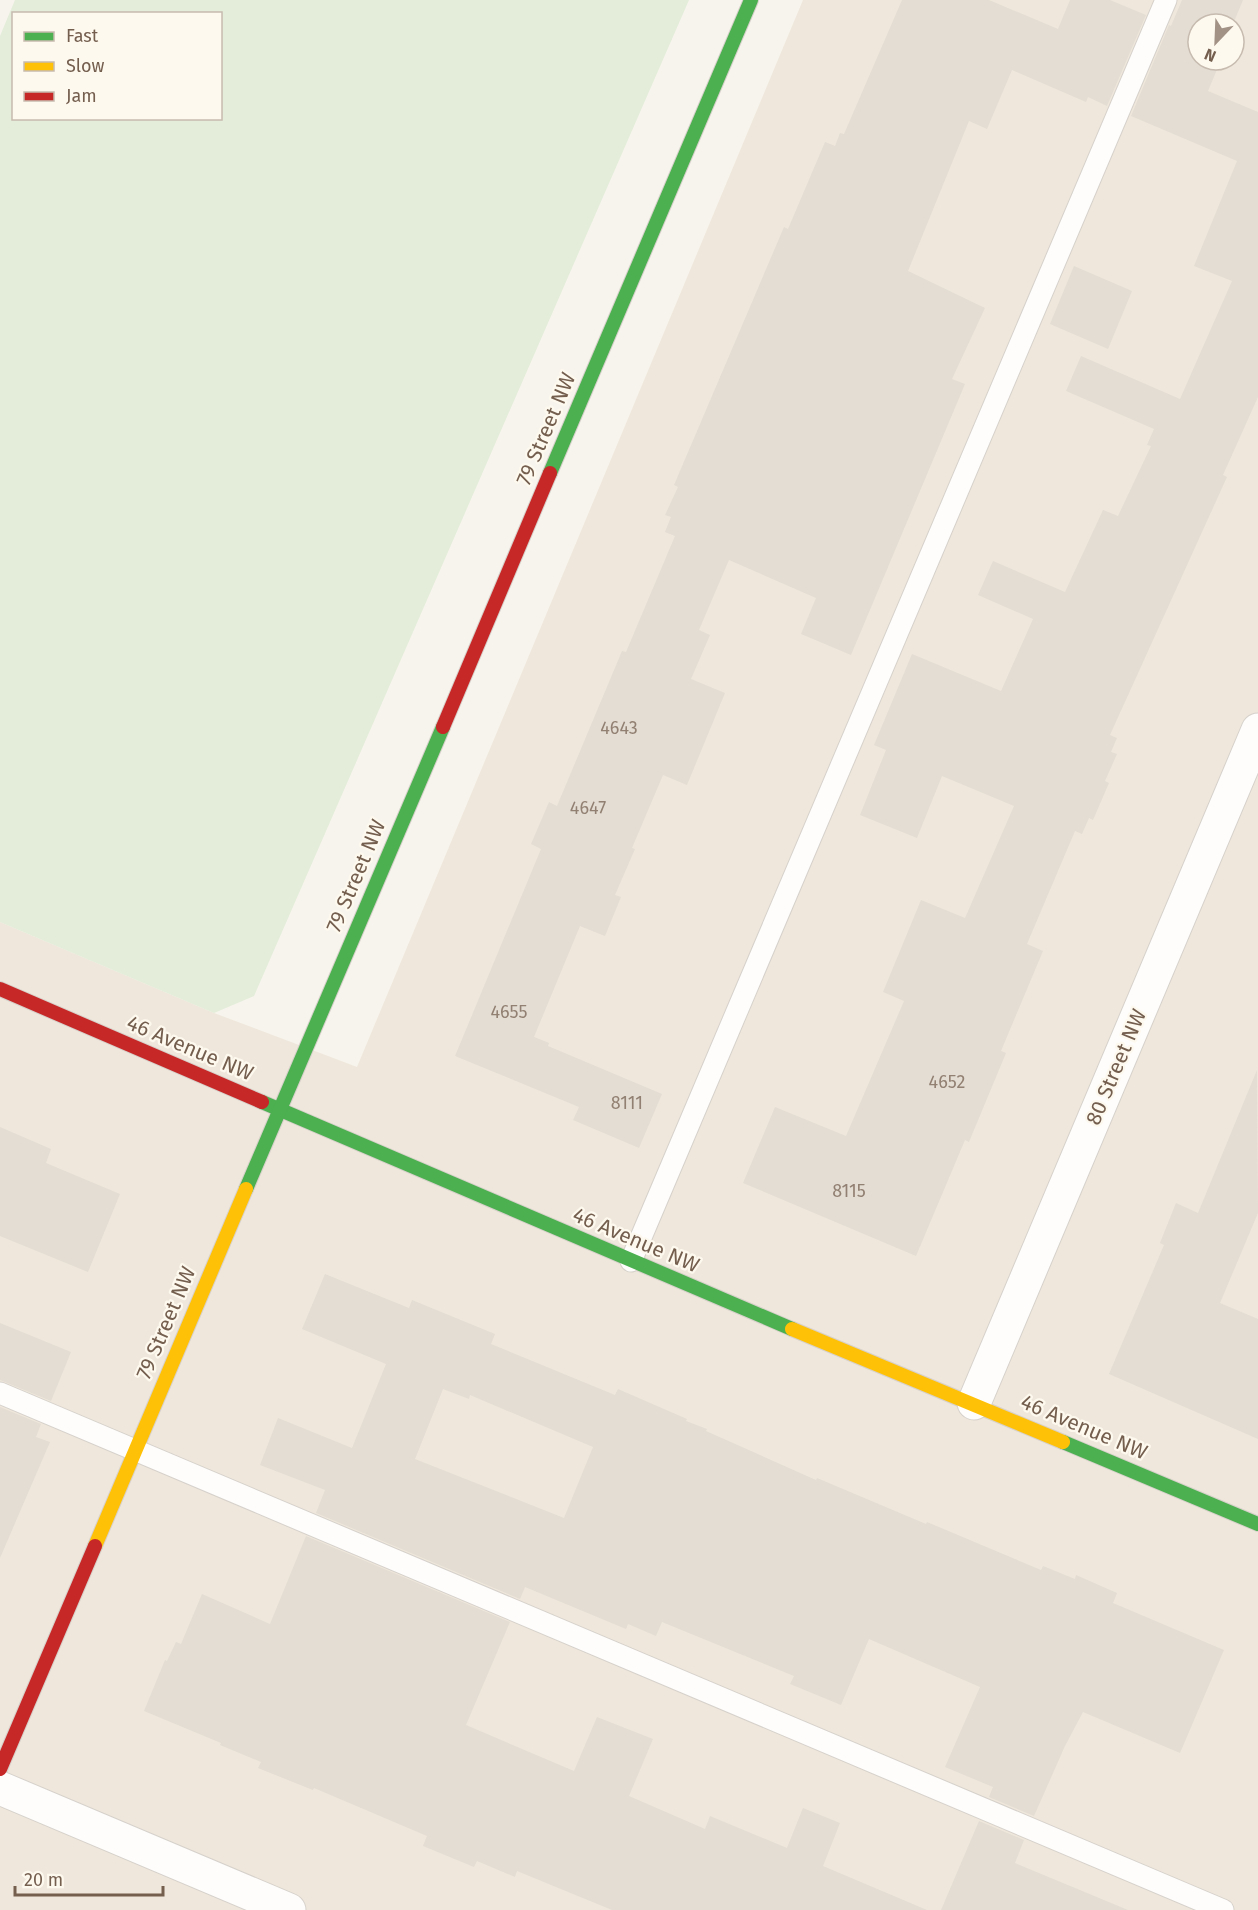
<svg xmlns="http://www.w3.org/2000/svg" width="1258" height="1910" font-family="'Fira Sans',sans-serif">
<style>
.residential{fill:#efe7db;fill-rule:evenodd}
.green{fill:#e3edd9;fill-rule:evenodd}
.building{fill:#e3ddd4;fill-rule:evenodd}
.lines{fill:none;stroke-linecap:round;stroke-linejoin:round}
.lane-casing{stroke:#d6d1cb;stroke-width:23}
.street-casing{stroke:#d6d1cb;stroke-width:35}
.fast-casing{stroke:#d7d1cb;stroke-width:16}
.slow-casing{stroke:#d7d1cb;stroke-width:16}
.jam-casing{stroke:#d7d1cb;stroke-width:16}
.lane{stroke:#fefdfc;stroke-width:21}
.street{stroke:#fefdfc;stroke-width:33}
.fast{stroke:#4caf50;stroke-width:14}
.slow{stroke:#ffc107;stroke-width:14}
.jam{stroke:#c62828;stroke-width:14}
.labels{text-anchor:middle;stroke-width:4.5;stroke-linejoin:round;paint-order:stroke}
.number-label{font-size:18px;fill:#928072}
.street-label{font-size:21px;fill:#745e4e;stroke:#fef9ef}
</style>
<rect width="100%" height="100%" fill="#f7f4ed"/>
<path class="residential" d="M 803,0 L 1258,0 L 1258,1910 L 0,1910 L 0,922 L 214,1013 L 357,1067 ZM 1198,24 L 1234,24 L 1234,60 L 1198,60 Z"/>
<path class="green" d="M 15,0 L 689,0 L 254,996 L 214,1013 L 0,922 L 0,36 ZM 14,14 L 220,14 L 220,118 L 14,118 Z"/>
<g class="building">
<path d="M 902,0 L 989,0 L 1058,29 L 1070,0 L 1110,0 L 1146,15 L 1107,106 L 1088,97 L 1086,102 L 1012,70 L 987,129 L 969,121 L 908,271 L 985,308 L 952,379 L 965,384 L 851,655 L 801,634 L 816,598 L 729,560 L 699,630 L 710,635 L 691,679 L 725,693 L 687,785 L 663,775 L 632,848 L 635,849 L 615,895 L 621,897 L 605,936 L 580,926 L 534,1037 L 549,1043 L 548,1046 L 662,1094 L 639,1148 L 573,1120 L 579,1107 L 455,1056 L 541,849 L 531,844 L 549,802 L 557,806 L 622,651 L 626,652 L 675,536 L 665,532 L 671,517 L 665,515 L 678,487 L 674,485 L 784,227 L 788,229 L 825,142 L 835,146 L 840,133 L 844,134 Z"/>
<path d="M 1182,0 L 1243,0 L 1233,24 L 1198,24 L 1198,60 L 1221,60 L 1208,91 L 1258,112 L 1258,397 L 1223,475 L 1227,477 L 1110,735 L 1117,738 L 1111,752 L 1117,754 L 1105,781 L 1109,783 L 1093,820 L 1089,818 L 1082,834 L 1075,831 L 1027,944 L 1043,951 L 1001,1051 L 1006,1053 L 969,1142 L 965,1140 L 916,1256 L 743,1183 L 775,1107 L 846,1136 L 904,1001 L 883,992 L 921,900 L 965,918 L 1014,806 L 942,776 L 917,838 L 860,815 L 886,750 L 874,745 L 912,654 L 1001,691 L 1033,619 L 978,595 L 993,561 L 1065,592 L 1103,510 L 1118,516 L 1151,446 L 1147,445 L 1154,429 L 1066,391 L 1081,356 L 1180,399 L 1232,281 L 1194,266 L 1237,161 L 1131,116 L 1169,25 L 1171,26 Z"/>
<path d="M 1074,266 L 1132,291 L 1108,349 L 1050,324 Z"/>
<path d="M 1257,1070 L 1258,1213 L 1220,1303 L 1258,1319 L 1258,1439 L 1109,1374 L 1164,1245 L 1160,1243 L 1176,1203 L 1198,1213 Z"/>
<path d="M 0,1127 L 51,1149 L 46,1163 L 120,1194 L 88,1272 L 0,1236 Z"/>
<path d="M 325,1274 L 409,1308 L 412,1300 L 495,1334 L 491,1344 L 615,1395 L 618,1389 L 687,1419 L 686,1421 L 707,1429 L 706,1431 L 816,1480 L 817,1478 L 926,1524 L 927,1522 L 1041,1570 L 1043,1566 L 1075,1579 L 1076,1575 L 1117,1593 L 1113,1603 L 1224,1650 L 1180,1753 L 1083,1712 L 1065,1746 L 1034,1816 L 989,1797 L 993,1787 L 945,1767 L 980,1687 L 869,1639 L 841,1705 L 790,1684 L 794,1676 L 662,1622 L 656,1636 L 628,1624 L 626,1629 L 525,1587 L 520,1599 L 316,1513 L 325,1490 L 260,1465 L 278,1418 L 352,1448 L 386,1364 L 302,1329 ZM 443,1389 L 469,1399 L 470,1395 L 593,1447 L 564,1518 L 415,1459 Z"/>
<path d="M 0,1323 L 71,1352 L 51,1401 L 0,1380 Z"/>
<path d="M 0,1407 L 41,1424 L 36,1437 L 50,1442 L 0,1558 Z"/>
<path d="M 306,1536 L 510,1622 L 466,1725 L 574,1771 L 597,1717 L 653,1739 L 629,1796 L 705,1829 L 710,1816 L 787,1848 L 803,1808 L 840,1823 L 823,1866 L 927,1910 L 612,1910 L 517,1871 L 515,1877 L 477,1861 L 474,1867 L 423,1846 L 427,1836 L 314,1788 L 313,1790 L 258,1768 L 261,1762 L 220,1745 L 221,1743 L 144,1711 L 165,1660 L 167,1661 L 176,1642 L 181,1644 L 202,1594 L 270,1624 Z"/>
<path d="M 979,1821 L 1024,1840 L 1015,1863 L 1128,1910 L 941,1910 Z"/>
</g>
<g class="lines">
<g class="lane-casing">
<g id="lane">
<path d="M 631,1261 L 1166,0"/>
<path d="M 0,1393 L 1223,1910"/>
</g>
</g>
<g class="street-casing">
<g id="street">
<path d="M 974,1403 L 1258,730"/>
<path d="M 0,1788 L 289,1910"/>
</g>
</g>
<g class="fast-casing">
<g id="fast">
<path d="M 550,473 L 751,0"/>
<path d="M 262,1102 L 792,1329"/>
<path d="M 246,1189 L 443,727"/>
<path d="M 1063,1442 L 1258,1524"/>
</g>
</g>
<g class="slow-casing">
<g id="slow">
<path d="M 792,1329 L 1063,1442"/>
<path d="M 95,1546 L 246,1189"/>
</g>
</g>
<g class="jam-casing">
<g id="jam">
<path d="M 443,727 L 550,473"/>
<path d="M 0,989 L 262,1102"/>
<path d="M 0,1769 L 95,1546"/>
</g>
</g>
<use href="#lane" class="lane"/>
<use href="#street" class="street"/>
<use href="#fast" class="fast"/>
<use href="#slow" class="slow"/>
<use href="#jam" class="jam"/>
</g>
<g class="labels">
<g class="number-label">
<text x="619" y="734">4643</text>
<text x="588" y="814">4647</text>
<text x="509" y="1018">4655</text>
<text x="947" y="1088">4652</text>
<text x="627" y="1109">8111</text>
<text x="849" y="1197">8115</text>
</g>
<g class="street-label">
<text transform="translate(546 429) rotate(-67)" y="7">79 Street NW</text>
<text transform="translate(356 876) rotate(-67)" y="7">79 Street NW</text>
<text transform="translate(190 1048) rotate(23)" y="7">46 Avenue NW</text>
<text transform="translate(1116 1067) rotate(-67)" y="7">80 Street NW</text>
<text transform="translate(636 1240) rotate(23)" y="7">46 Avenue NW</text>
<text transform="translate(166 1323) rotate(-67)" y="7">79 Street NW</text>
<text transform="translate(1084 1427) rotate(23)" y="7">46 Avenue NW</text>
</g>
</g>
<rect x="12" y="12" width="210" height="108" fill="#fef9ef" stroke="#c7bbaf" stroke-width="1.5"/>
<rect x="24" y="32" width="30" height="9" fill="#4caf50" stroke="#c7bbaf" stroke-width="1.5"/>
<text x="66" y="42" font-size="18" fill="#745e4e">Fast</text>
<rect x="24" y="62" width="30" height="9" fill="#ffc107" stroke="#c7bbaf" stroke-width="1.5"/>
<text x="66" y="72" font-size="18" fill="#745e4e">Slow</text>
<rect x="24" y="92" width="30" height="9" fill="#c62828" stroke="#c7bbaf" stroke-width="1.5"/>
<text x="66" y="102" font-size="18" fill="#745e4e">Jam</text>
<g transform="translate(1216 42) rotate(203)"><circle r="28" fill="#fef9ef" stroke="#c7bbaf" stroke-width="1.5"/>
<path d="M0-4.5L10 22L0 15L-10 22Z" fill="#a29286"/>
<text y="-9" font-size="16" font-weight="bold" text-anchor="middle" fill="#745e4e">N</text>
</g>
<path d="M15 1886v9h148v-9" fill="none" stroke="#745e4e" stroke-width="3"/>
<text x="24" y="1886" font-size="18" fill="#745e4e" stroke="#fef9ef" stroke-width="4.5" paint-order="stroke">20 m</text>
</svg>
